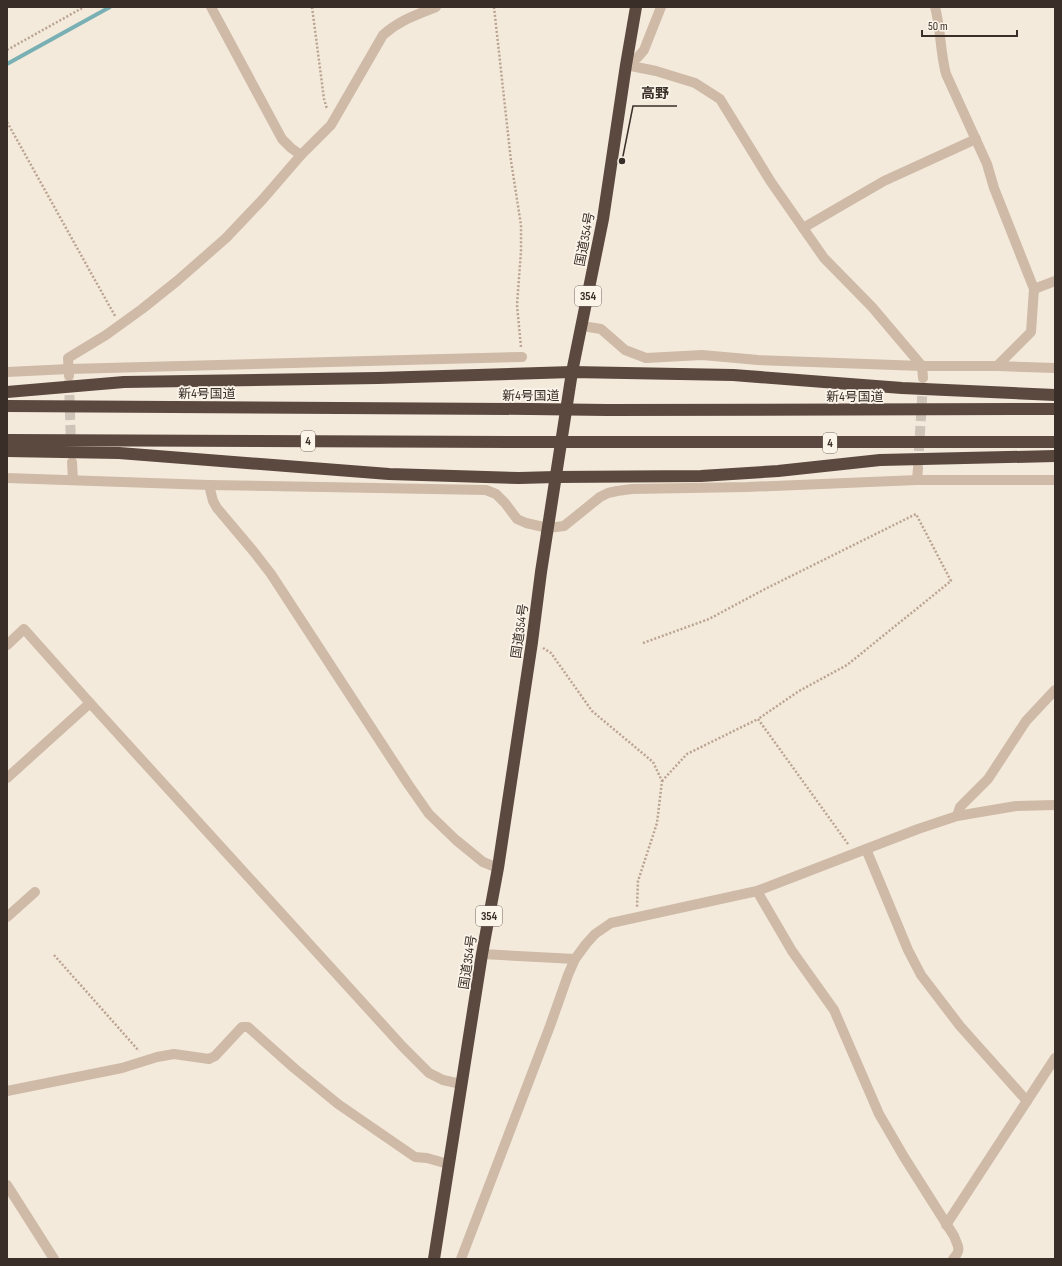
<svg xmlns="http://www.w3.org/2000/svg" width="1062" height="1266" font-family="'Sofia Sans Condensed','Noto Sans JP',sans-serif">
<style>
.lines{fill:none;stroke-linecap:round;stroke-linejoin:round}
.stream{stroke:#78b0b4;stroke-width:4}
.minor-tunnel{stroke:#cfc4b8;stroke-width:10;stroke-dasharray:10 5;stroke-linecap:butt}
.path{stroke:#baa491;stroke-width:2.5;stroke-dasharray:2 2;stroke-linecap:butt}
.minor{stroke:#cebaa7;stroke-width:10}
.highway{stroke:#5b483e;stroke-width:12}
.highway-bridge{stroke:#5b483e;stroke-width:12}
.labels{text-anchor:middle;stroke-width:3.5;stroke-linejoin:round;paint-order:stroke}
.shield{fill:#fbf4e9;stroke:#746962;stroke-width:1}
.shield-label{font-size:12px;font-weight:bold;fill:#3a2e28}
.street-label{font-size:13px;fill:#3a2e28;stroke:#fbf4e9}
.leader{fill:none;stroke:#3a2e28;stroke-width:1.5}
.callout-dot{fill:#3a2e28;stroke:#fbf4e9;stroke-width:1.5}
.callout-label{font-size:14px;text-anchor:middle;font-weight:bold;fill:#3a2e28;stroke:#fbf4e9;stroke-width:3.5;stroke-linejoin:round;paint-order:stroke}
</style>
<rect width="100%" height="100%" fill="#f4eadc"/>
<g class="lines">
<path class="stream" d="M 7,64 L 110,7"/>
<g class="minor-tunnel">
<path d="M 69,380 L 71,446"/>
<path d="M 918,466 L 923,383"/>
</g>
<g class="path">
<path d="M 312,7 L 324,99 L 327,109"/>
<path d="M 494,7 L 511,161 L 521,225 L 521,251 L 517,305 L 521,347"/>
<path d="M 7,50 L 84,7"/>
<path d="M 7,122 L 115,316"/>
<path d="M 643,643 L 709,619 L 765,589 L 916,514 L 951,581 L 847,665 L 799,691 L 758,719"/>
<path d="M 543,648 L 551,653 L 592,711 L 653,762 L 662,781 L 657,823 L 638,881 L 637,907"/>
<path d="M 662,781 L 687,754 L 758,719 L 848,844"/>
<path d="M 54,955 L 139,1051"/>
</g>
<g class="minor">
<path d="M 211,7 L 282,139 L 291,148 L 301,155"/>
<path d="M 935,7 C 941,29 940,52 946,74 L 987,164 L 994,188 L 1034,289 L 1031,332 L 997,366"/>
<path d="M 626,65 L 656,71 L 695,83 L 720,99 L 771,182 L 824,258 L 872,307 L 922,366 L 923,378"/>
<path d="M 626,65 L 638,57 L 644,50 L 661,7"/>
<path d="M 803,228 L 884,181 L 976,139"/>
<path d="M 1034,289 L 1055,281"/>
<path d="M 582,326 L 601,329 L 625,350 L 646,358 L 702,355 L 758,360 L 922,366 L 997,366 L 1055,368"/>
<path d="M 7,372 L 69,369 L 522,357"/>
<path d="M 69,376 L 68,358 L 106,335 L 142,309 L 177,281 L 226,238 L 263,199 L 301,155 L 331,125 L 383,35 C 400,20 416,15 436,7"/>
<path d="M 72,462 L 73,480"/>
<path d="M 7,478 L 209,485 L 486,490 L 496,494 L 505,503 L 517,519 L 526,523 L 548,528 L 564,526 L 600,497 L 608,493 L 617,491 L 632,489 L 747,487 L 917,480 L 1055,480"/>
<path d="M 917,480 L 918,468"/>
<path d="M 209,485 L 213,501 L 217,508 L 254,552 L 271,574 L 408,784 L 429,814 L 456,840 L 483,862 L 498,868"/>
<path d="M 7,645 L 24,629 L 90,703 L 403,1047 L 429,1073 L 443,1080 L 461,1084"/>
<path d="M 7,778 L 90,703"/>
<path d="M 957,816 L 960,807 L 988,779 L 1026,721 L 1055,690"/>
<path d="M 866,849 L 908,950 L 921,975 L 960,1026 L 1027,1101"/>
<path d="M 757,891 L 792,951 L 834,1010 L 879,1114 L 904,1157 L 954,1236 C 958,1247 962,1249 953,1259"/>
<path d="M 7,917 L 35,892"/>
<path d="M 482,954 L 575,959"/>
<path d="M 7,1091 L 122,1068 L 157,1057 L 174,1054 L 209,1059 L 215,1056 L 242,1027 L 248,1027 L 294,1068 L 338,1104 L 415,1157 L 427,1158 L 448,1164"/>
<path d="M 7,1185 L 54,1259"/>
<path d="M 946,1225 L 1055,1058"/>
<path d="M 461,1259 L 550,1026 L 568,975 L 575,959 L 586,944 L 595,934 L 611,923 L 757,891 L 918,829 L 957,816 L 1016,806 L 1055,805"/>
</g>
<g class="highway">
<path d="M 7,392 L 124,382 L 378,378 L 572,372 L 733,375 L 902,388 L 1055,395"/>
<path d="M 7,406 L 530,409"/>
<path d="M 607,410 L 1055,409"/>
<path d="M 7,440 L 530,442"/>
<path d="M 605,442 L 1055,442"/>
<path d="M 7,451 L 119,453 L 389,474 L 519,478 L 556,477 L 701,476 L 778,471 L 880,460 L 1055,456"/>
<path d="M 434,1259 L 482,954 L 498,868 L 532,642 L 541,572 L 572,372 L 603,219 L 626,65 L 636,7"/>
</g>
<g class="highway-bridge">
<path d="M 530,409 L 607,410"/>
<path d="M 530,442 L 605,442"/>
</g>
</g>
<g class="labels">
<g class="shield">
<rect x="575" y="286" width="26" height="20" rx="3"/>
<rect x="301" y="431" width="14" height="20" rx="3"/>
<rect x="823" y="433" width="14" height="20" rx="3"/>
<rect x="476" y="906" width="26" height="20" rx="3"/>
</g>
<g class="shield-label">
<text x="588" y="300">354</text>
<text x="308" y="445">4</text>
<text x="830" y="447">4</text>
<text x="489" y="920">354</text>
</g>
<g class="street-label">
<text transform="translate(584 239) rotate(-79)" y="5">国道354号</text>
<text x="207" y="398">新4号国道</text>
<text x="531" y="400">新4号国道</text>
<text x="855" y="401">新4号国道</text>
<text transform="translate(519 631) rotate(-82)" y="5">国道354号</text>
<text transform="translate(467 962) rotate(-81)" y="5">国道354号</text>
</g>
</g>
<path class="leader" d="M622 161L633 106H677"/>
<circle class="callout-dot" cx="622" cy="161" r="4"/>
<g class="callout-label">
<text x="655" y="98">高野</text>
</g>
<rect width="1062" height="1266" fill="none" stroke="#3a2e28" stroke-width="16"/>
<path d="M922 30v6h95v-6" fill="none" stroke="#3a2e28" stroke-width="2"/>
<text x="928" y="30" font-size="12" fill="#3a2e28" stroke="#fbf4e9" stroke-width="3" paint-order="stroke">50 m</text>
</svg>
